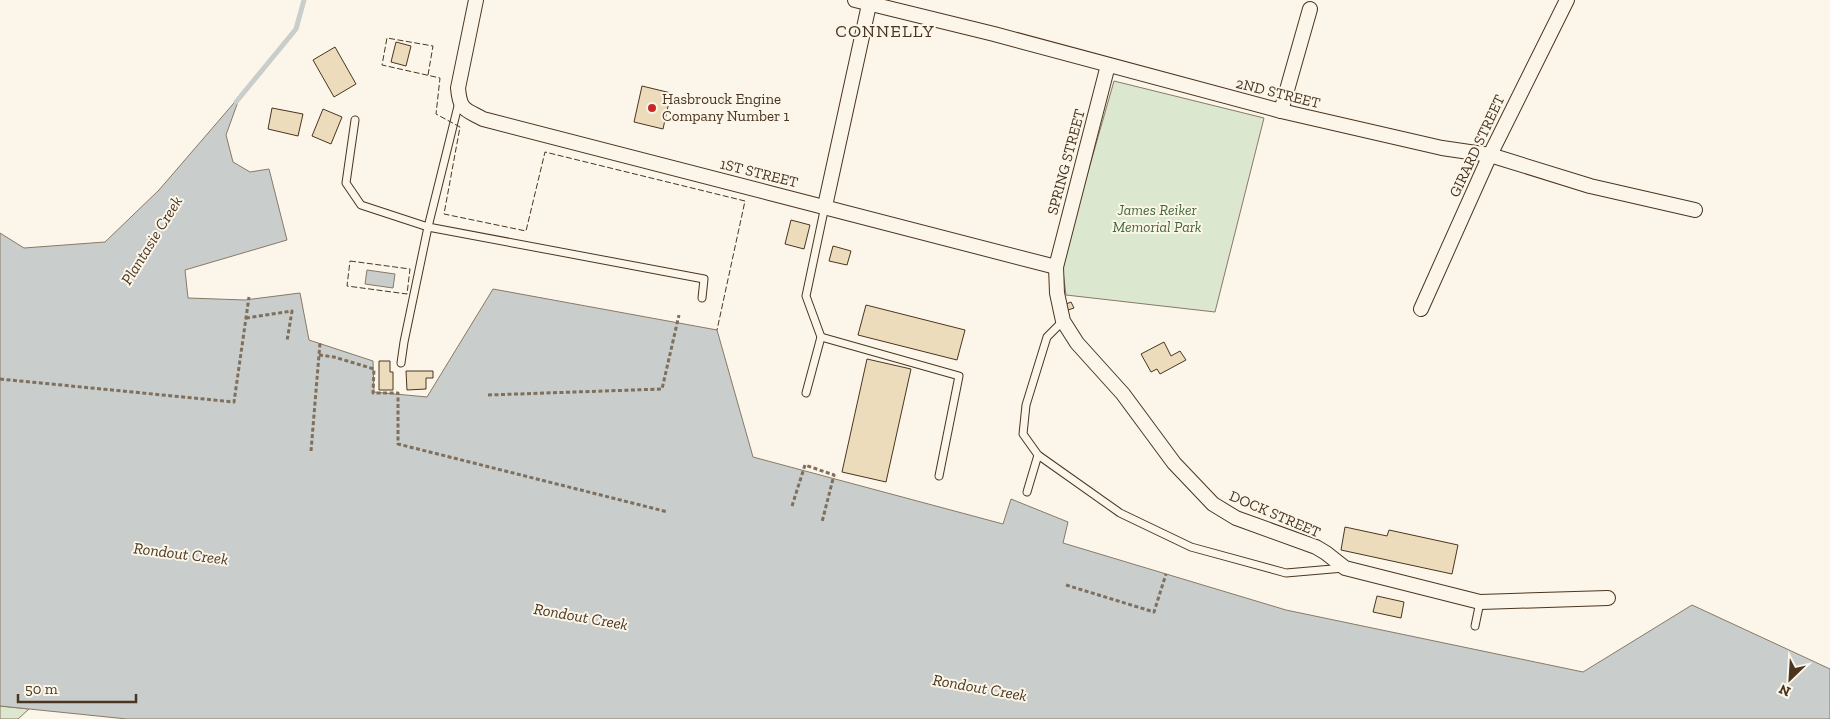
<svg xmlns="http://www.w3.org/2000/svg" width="1830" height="719" font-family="'Zilla Slab',serif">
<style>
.green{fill:#dce7d0;stroke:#887966}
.water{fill:#c9cecd;stroke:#887966}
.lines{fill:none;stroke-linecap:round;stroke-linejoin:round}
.stream{stroke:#c9cecd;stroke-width:5}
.building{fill:#ecdcbc;stroke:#4a3520}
.lane-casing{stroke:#4a3520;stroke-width:9}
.street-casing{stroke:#4a3520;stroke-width:16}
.path{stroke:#7f6f5c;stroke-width:3;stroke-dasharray:4 2.5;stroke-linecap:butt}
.lane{stroke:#fbf6e9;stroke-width:7}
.street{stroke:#fbf6e9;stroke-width:14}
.fence{stroke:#4a3520;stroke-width:1;stroke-dasharray:6 2.5;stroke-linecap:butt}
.poi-dot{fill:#c62828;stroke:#fbf6e9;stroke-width:2}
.labels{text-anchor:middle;stroke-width:4;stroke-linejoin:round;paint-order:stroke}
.street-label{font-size:15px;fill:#4a3520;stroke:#fbf6e9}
.poi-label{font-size:15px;fill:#4a3520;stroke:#fbf6e9;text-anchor:start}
.park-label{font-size:15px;font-style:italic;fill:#436837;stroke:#fbf6e9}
.water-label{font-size:16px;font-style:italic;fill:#4a3520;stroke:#fbf6e9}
.quarter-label{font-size:18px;letter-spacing:1px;fill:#4a3520;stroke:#fbf6e9}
</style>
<rect width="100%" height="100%" fill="#fbf6e9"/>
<g class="green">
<path d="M 1114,81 L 1264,118 L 1215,312 L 1066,295 L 1062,263 Z"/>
<path d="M 0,706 L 29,709 L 18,719 L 0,719 Z"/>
</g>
<g class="water">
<path d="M 240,96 L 226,135 L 233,162 L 250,172 L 269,169 L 287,240 L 185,270 L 188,298 L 245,300 L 300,293 L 309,340 L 373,361 L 374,392 L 427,397 L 493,289 L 717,330 L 753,457 L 1003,524 L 1011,499 L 1068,522 L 1063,543 L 1286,610 L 1583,672 L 1692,605 L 1830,669 L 1830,719 L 127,719 L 0,706 L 0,233 L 24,248 L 105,242 L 159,190 Z"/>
<path d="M 367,270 L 395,274 L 393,288 L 365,284 Z"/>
</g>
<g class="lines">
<path class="stream" d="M 236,102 L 296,29 L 304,0"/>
</g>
<g class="building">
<path d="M 396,42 L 411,46 L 406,66 L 391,62 Z"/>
<path d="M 335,47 L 356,84 L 334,97 L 313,60 Z"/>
<path d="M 642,86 L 671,93 L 663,129 L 634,122 Z"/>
<path d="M 272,108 L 303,114 L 298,136 L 268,129 Z"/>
<path d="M 323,109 L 342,117 L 331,144 L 312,136 Z"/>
<path d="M 791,220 L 810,225 L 804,249 L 785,244 Z"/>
<path d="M 833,246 L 851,251 L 847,265 L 829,261 Z"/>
<path d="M 1071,302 L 1074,308 L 1068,310 L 1066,304 Z"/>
<path d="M 866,305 L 965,330 L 957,360 L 858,335 Z"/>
<path d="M 1164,342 L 1171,356 L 1180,351 L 1186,360 L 1160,374 L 1157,369 L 1151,372 L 1141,354 Z"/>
<path d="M 867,359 L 911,369 L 886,482 L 842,472 Z"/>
<path d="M 379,361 L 390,361 L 390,372 L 393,372 L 393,390 L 379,390 Z"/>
<path d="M 406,371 L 433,371 L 433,378 L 426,378 L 426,389 L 407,390 Z"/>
<path d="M 1345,527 L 1387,536 L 1389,530 L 1458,545 L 1452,574 L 1341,550 Z"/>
<path d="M 1377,596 L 1404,602 L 1401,618 L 1373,612 Z"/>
</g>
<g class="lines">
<g class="lane-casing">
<g id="lane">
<path d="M 459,102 L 428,227 L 704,279 L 702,298"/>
<path d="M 355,120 L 346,183 L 361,205 L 428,227 L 404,342 L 401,363"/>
<path d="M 1063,321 L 1047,337 L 1026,405 L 1023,434 L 1038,455 L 1120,513 L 1191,547 L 1286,573 L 1344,568"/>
<path d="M 821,337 L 959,376 L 939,476"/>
<path d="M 806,393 L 821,337 L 806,296 L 825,206"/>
<path d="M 1027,492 L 1038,455"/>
<path d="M 1475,626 L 1480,602"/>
</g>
</g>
<g class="street-casing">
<g id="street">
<path d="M 476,0 L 458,88 C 460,111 465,109 483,119 C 674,169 865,217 1056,267"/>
<path d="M 855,0 L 994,34 L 1281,111 L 1442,148 L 1490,155 L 1590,186 L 1695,210"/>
<path d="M 1108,65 L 1056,267 L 1057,293 L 1063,321 L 1077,343 L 1123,394 L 1174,463 L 1213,504 L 1236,518 L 1316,547 L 1326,553 L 1345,568 L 1480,602 L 1608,598"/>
<path d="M 1281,111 L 1310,9"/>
<path d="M 825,206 L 870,0"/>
<path d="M 1421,309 L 1490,155 L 1567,0"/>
</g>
</g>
<g class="path">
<path d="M 246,318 L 292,311 L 287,341"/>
<path d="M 319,355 L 334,357 L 374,369 L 373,393 L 398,393 L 398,444 L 668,512"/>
<path d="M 0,379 L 234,402 L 249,297"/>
<path d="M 488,395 L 662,389 L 679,315"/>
<path d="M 311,451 L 320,343"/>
<path d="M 792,506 L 805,465 L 834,475 L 822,522"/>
<path d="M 1066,585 L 1154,612 L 1166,574"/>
</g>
<use href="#lane" class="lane"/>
<use href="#street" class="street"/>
<g class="fence">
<path d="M 428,75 L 433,46 L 387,38 L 382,65 L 440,78 L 436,114 L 460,127 L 444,214 L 526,231 L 545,152 L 745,201 L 717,330"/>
<path d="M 350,261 L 410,269 L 407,294 L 347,286 Z"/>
</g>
</g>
<circle class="poi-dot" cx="652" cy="108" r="5"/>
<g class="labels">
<g class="street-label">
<text transform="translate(1278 93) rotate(14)" y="5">2ND STREET</text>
<text transform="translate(1477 146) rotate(-65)" y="5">GIRARD STREET</text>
<text transform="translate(1066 162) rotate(-75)" y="5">SPRING STREET</text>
<text transform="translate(759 173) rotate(14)" y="5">1ST STREET</text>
<text transform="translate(1275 514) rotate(23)" y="5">DOCK STREET</text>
</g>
<g class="poi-label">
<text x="662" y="104">Hasbrouck Engine<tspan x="662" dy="17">Company Number 1</tspan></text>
</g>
<g class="park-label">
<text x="1157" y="215">James Reiker<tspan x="1157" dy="17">Memorial Park</tspan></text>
</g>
<g class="water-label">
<text transform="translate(151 240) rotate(-58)" y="6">Plantasie Creek</text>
<text transform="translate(181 553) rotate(7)" y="6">Rondout Creek</text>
<text transform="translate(581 616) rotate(10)" y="6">Rondout Creek</text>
<text transform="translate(980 687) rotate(10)" y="6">Rondout Creek</text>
</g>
<g class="quarter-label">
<text x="885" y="37">CONNELLY</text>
</g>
</g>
<g transform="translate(1790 679) rotate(205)" stroke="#fbf6e9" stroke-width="4" paint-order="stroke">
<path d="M0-4L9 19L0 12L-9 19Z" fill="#4a3520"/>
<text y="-8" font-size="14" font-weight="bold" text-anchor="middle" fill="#4a3520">N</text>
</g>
<path d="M18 694v8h118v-8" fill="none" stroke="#4a3520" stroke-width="2.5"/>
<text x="25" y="694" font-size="15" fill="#4a3520" stroke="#fbf6e9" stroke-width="4" paint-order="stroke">50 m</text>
</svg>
